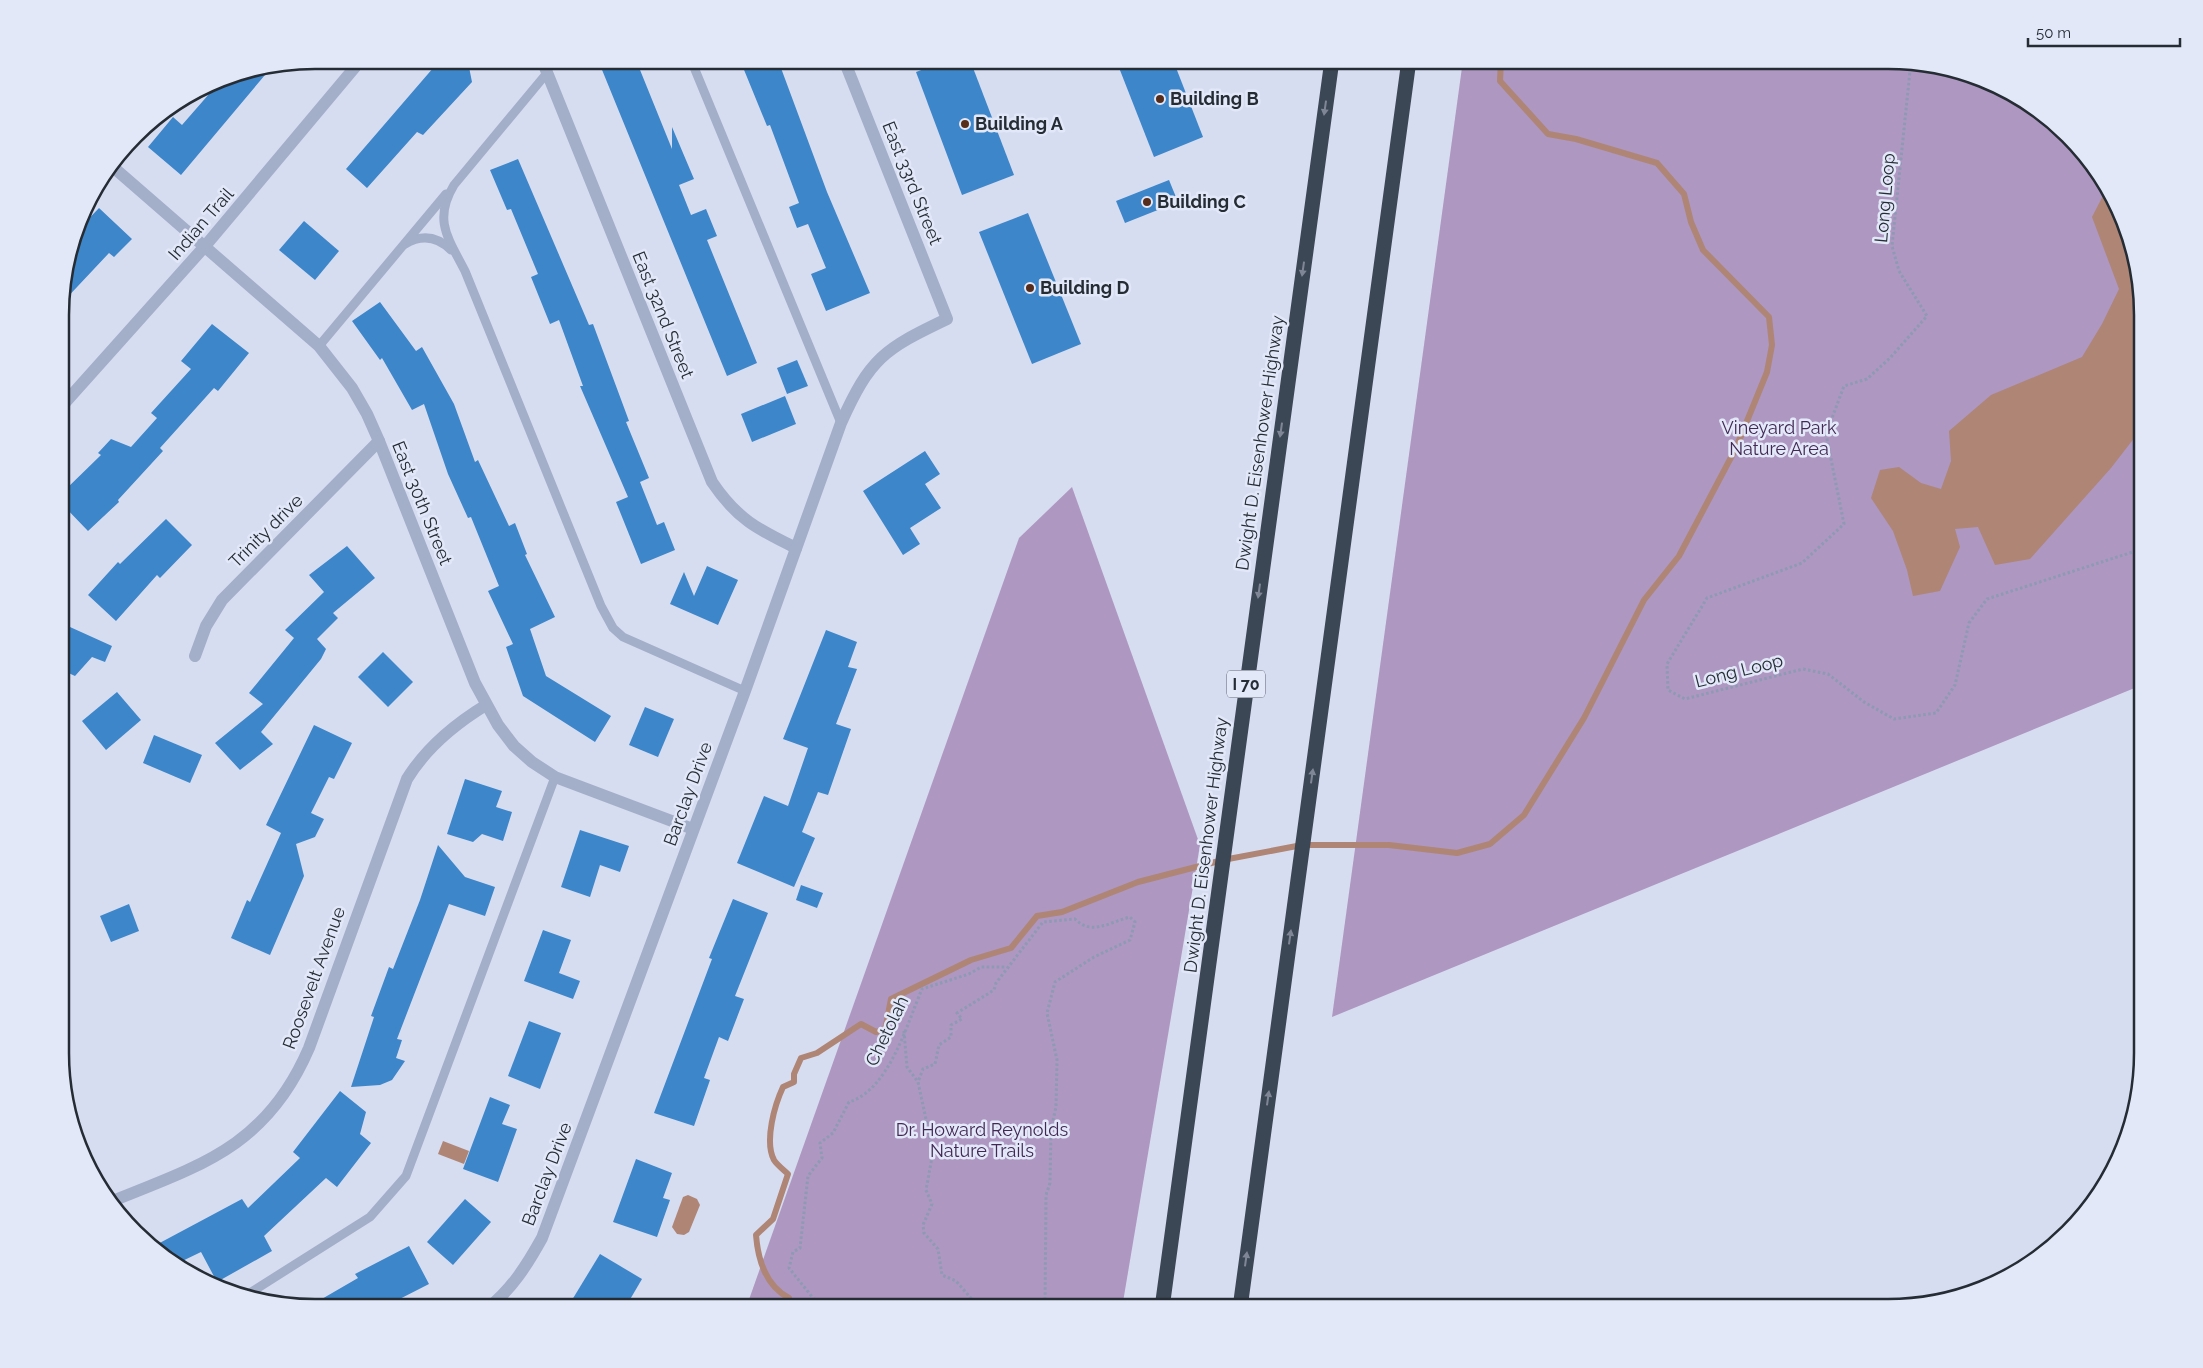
<svg xmlns="http://www.w3.org/2000/svg" width="2203" height="1368" font-family="Raleway,sans-serif">
<style>
.green{fill:#ae97c0}
.water{fill:#af8575}
.lines{fill:none;stroke-linecap:round;stroke-linejoin:round}
.stream{stroke:#af8575;stroke-width:6}
.building{fill:#3d86c9}
.path{stroke:#8d9ab5;stroke-width:3;stroke-dasharray:2.5 2.5;stroke-linecap:butt}
.lane{stroke:#a3afc9;stroke-width:9}
.street{stroke:#a3afc9;stroke-width:12}
.highway{stroke:#3c4755;stroke-width:15}
.oneway{fill:#7f8797}
.poi-dot{fill:#562c1a;stroke:#e3e8f9;stroke-width:2}
.labels{text-anchor:middle;stroke-width:5;stroke-linejoin:round;paint-order:stroke}
.shield{fill:#e3e8f9;stroke:#5e646f;stroke-width:1}
.shield-label{font-size:16px;font-weight:bold;fill:#252c34}
.poi-label{font-size:18px;font-weight:bold;fill:#252c34;stroke:#e3e8f9;text-anchor:start}
.street-label{font-size:18px;fill:#252c34;stroke:#e3e8f9}
.park-label{font-size:18px;fill:#422853;stroke:#e3e8f9}
.rim{fill:none;stroke:#252c34;stroke-width:2.5}
</style>
<rect width="100%" height="100%" fill="#d7ddf1"/>
<g class="green">
<path d="M 1463,60 L 1888,60 L 1954,69 L 2030,103 L 2069,135 L 2109,188 L 2134,249 L 2142,298 L 2142,685 L 1332,1017 Z"/>
<path d="M 1072,487 L 1200,845 L 1122,1308 L 746,1308 L 1019,538 Z"/>
</g>
<g class="water">
<path d="M 2108,186 L 2134,249 L 2142,298 L 2142,428 L 2111,468 L 2030,559 L 1995,565 L 1978,527 L 1955,529 L 1960,547 L 1940,591 L 1913,596 L 1907,570 L 1893,531 L 1871,498 L 1880,470 L 1899,467 L 1921,483 L 1941,489 L 1951,461 L 1949,431 L 1991,395 L 2082,357 L 2102,324 L 2119,289 L 2092,217 Z"/>
<path d="M 443,1141 L 469,1151 L 464,1164 L 438,1154 Z"/>
<path d="M 688,1195 L 697,1199 L 700,1205 L 689,1232 L 684,1235 L 677,1234 L 672,1227 L 683,1197 Z"/>
</g>
<g class="lines">
<g class="stream">
<path d="M 1752,60 L 1758,66 L 1766,60"/>
<path d="M 787,1308 L 789,1298 C 766,1286 758,1260 756,1235 L 773,1219 L 788,1174 C 784,1170 777,1165 774,1160 C 764,1141 775,1104 783,1087 L 794,1082 L 794,1074 L 801,1058 L 817,1053 L 861,1024 L 876,1032 L 885,1030 L 891,999 L 971,960 L 1011,948 L 1037,916 L 1062,912 L 1138,882 L 1223,860 L 1302,845 L 1389,845 L 1457,853 L 1490,844 L 1524,815 L 1584,718 L 1644,600 L 1679,556 L 1736,448 L 1767,372 L 1772,345 L 1769,317 L 1703,250 L 1691,222 L 1684,194 L 1657,163 L 1576,139 L 1548,134 L 1500,81 L 1501,60"/>
</g>
</g>
<g class="building">
<path d="M 440,60 L 461,60 L 469,67 L 472,82 L 423,135 L 417,132 L 367,188 L 346,169 Z"/>
<path d="M 598,60 L 636,60 L 672,149 L 672,127 L 694,179 L 679,185 L 691,215 L 706,209 L 717,236 L 707,240 L 757,363 L 727,376 Z"/>
<path d="M 740,60 L 778,60 L 827,192 L 870,293 L 826,311 L 811,274 L 826,268 L 808,224 L 797,228 L 789,207 L 799,203 L 770,125 L 767,126 Z"/>
<path d="M 948,60 L 970,60 L 1014,175 L 962,195 L 916,72 Z"/>
<path d="M 1116,60 L 1173,60 L 1203,137 L 1154,157 Z"/>
<path d="M 270,69 L 181,175 L 148,147 L 173,117 L 182,125 L 223,78 Z"/>
<path d="M 518,159 L 589,325 L 593,324 L 629,421 L 626,422 L 649,478 L 640,482 L 657,525 L 664,522 L 675,550 L 641,564 L 616,502 L 628,497 L 580,386 L 583,386 L 559,320 L 550,324 L 531,277 L 538,274 L 511,209 L 507,210 L 490,170 Z"/>
<path d="M 1169,180 L 1178,202 L 1125,223 L 1116,201 Z"/>
<path d="M 99,208 L 132,239 L 114,257 L 109,253 L 62,303 L 62,282 L 78,230 Z"/>
<path d="M 1028,213 L 1081,344 L 1032,364 L 979,232 Z"/>
<path d="M 304,221 L 339,251 L 315,280 L 279,250 Z"/>
<path d="M 380,302 L 416,351 L 422,347 L 454,404 L 475,462 L 478,460 L 509,526 L 515,523 L 527,554 L 525,555 L 555,617 L 530,629 L 546,676 L 611,716 L 595,742 L 523,696 L 506,647 L 513,644 L 488,591 L 499,586 L 471,517 L 468,518 L 448,474 L 424,404 L 412,410 L 382,358 L 380,360 L 352,321 Z"/>
<path d="M 212,324 L 249,353 L 218,391 L 214,388 L 160,448 L 163,451 L 118,500 L 119,502 L 88,531 L 62,504 L 62,493 L 101,455 L 98,453 L 111,439 L 131,447 L 157,418 L 151,413 L 191,369 L 181,361 Z"/>
<path d="M 797,360 L 808,386 L 787,394 L 777,368 Z"/>
<path d="M 785,396 L 796,424 L 752,442 L 741,414 Z"/>
<path d="M 925,451 L 940,474 L 925,484 L 941,508 L 910,528 L 920,544 L 903,555 L 863,491 Z"/>
<path d="M 166,519 L 192,545 L 160,578 L 157,575 L 116,621 L 88,595 L 118,562 L 120,564 Z"/>
<path d="M 347,546 L 375,578 L 333,613 L 338,618 L 317,639 L 326,649 L 321,659 L 261,732 L 273,744 L 240,770 L 215,743 L 263,704 L 249,693 L 294,638 L 285,630 L 324,592 L 309,575 Z"/>
<path d="M 707,566 L 738,580 L 718,625 L 670,604 L 684,572 L 694,596 Z"/>
<path d="M 70,627 L 112,646 L 105,662 L 92,657 L 75,676 L 62,670 L 62,646 Z"/>
<path d="M 826,630 L 857,642 L 848,667 L 857,669 L 836,724 L 851,729 L 828,795 L 818,792 L 802,832 L 815,838 L 794,887 L 737,863 L 764,796 L 788,806 L 808,748 L 783,739 Z"/>
<path d="M 383,652 L 413,682 L 388,707 L 358,677 Z"/>
<path d="M 117,692 L 141,720 L 106,750 L 82,721 Z"/>
<path d="M 645,707 L 674,719 L 658,757 L 629,745 Z"/>
<path d="M 314,725 L 352,743 L 334,779 L 329,777 L 311,813 L 324,819 L 315,837 L 296,844 L 304,876 L 270,955 L 231,938 L 247,900 L 250,902 L 281,833 L 266,825 Z"/>
<path d="M 154,735 L 202,755 L 190,783 L 143,763 Z"/>
<path d="M 465,779 L 502,791 L 496,807 L 512,812 L 503,841 L 482,834 L 473,842 L 447,834 Z"/>
<path d="M 580,830 L 629,846 L 620,872 L 600,865 L 590,897 L 561,887 Z"/>
<path d="M 438,845 L 465,877 L 495,887 L 485,916 L 449,904 L 397,1039 L 402,1040 L 396,1058 L 405,1061 L 392,1080 L 380,1085 L 351,1087 L 374,1017 L 371,1016 L 389,967 L 393,969 L 420,900 Z"/>
<path d="M 801,885 L 823,893 L 817,908 L 796,900 Z"/>
<path d="M 733,899 L 768,913 L 735,996 L 744,999 L 728,1041 L 719,1037 L 704,1078 L 710,1080 L 694,1126 L 654,1113 L 712,959 L 709,958 Z"/>
<path d="M 129,904 L 139,931 L 111,942 L 100,916 Z"/>
<path d="M 543,930 L 571,940 L 559,973 L 580,981 L 573,999 L 524,981 Z"/>
<path d="M 529,1021 L 561,1033 L 540,1089 L 508,1076 Z"/>
<path d="M 340,1091 L 366,1112 L 360,1134 L 371,1143 L 337,1187 L 326,1178 L 264,1236 L 272,1251 L 217,1282 L 201,1252 L 174,1265 L 154,1246 L 242,1199 L 248,1208 L 300,1158 L 293,1152 Z"/>
<path d="M 490,1097 L 510,1105 L 502,1124 L 517,1129 L 498,1182 L 463,1169 Z"/>
<path d="M 636,1159 L 672,1173 L 663,1198 L 670,1200 L 657,1237 L 613,1222 Z"/>
<path d="M 465,1199 L 491,1222 L 453,1265 L 427,1242 Z"/>
<path d="M 409,1246 L 429,1284 L 382,1308 L 308,1307 L 358,1278 L 355,1274 Z"/>
<path d="M 600,1254 L 642,1279 L 625,1308 L 586,1308 L 572,1300 Z"/>
</g>
<g class="lines">
<g class="path">
<path d="M 1921,64 L 1910,71 L 1892,246 L 1899,271 L 1927,316 L 1890,358 L 1867,379 L 1844,386 L 1826,434 L 1844,524 L 1802,563 L 1707,598 L 1667,664 L 1668,690 L 1685,699 L 1803,669 L 1828,674 L 1864,702 L 1894,719 L 1936,713 L 1955,685 L 1969,623 L 1987,599 L 2142,549"/>
<path d="M 904,1031 L 907,1067 L 918,1082"/>
<path d="M 821,1308 L 789,1268 L 793,1252 L 800,1248 L 808,1176 L 822,1158 L 820,1143 L 833,1133 L 849,1102 C 889,1090 907,1024 922,989 L 969,974 L 981,967 L 1006,967"/>
<path d="M 983,1308 L 977,1305 L 956,1281 L 942,1275 L 938,1249 L 924,1233 L 923,1225 L 932,1204 L 926,1190 L 933,1152 L 918,1082 L 923,1069 L 935,1064 L 939,1045 L 951,1037 L 951,1025 L 962,1019 L 957,1013 L 994,990 L 996,983 L 1043,922 L 1075,919 C 1091,936 1110,922 1130,917 L 1135,922 L 1130,940 L 1094,957 L 1055,982 L 1047,1013 L 1057,1060 L 1056,1107 L 1051,1129 L 1050,1183 L 1046,1195 L 1045,1308"/>
</g>
<g class="lane">
<path d="M 691,60 L 841,423"/>
<path d="M 547,73 L 454,185 C 433,220 448,238 465,271 L 601,606 L 613,628 L 623,637 L 745,691"/>
<path d="M 405,244 C 422,234 437,236 451,250"/>
<path d="M 319,346 L 446,194"/>
<path d="M 245,1296 L 370,1217 L 406,1176 L 555,777"/>
</g>
<g class="street">
<path d="M 542,60 L 712,482 C 737,519 757,529 796,548"/>
<path d="M 113,167 L 319,346 L 352,388 L 367,414 L 379,441 L 475,683 L 498,725 L 514,746 L 532,762 L 555,777 L 693,829"/>
<path d="M 62,406 L 206,245 L 361,60"/>
<path d="M 195,656 L 206,626 L 222,600 L 379,441"/>
<path d="M 110,1202 C 202,1165 267,1146 309,1048 L 407,779 C 426,748 455,724 486,705"/>
<path d="M 488,1308 C 512,1289 527,1265 542,1238 L 745,691 L 841,423 C 870,358 884,349 947,319 L 844,60"/>
</g>
<g class="highway">
<path d="M 1162,1308 L 1332,60"/>
<path d="M 1240,1308 L 1409,60"/>
</g>
</g>
<defs><path id="oneway-solid" d="M-6-.8H1V-3.2L6.5 0L1 3.2V.8H-6Z" transform="scale(1.25)"/></defs>
<g class="oneway">
<use href="#oneway-solid" transform="translate(1325 108) rotate(98)"/>
<use href="#oneway-solid" transform="translate(1303 269) rotate(98)"/>
<use href="#oneway-solid" transform="translate(1281 430) rotate(98)"/>
<use href="#oneway-solid" transform="translate(1259 591) rotate(98)"/>
<use href="#oneway-solid" transform="translate(1312 776) rotate(-82)"/>
<use href="#oneway-solid" transform="translate(1290 937) rotate(-82)"/>
<use href="#oneway-solid" transform="translate(1268 1098) rotate(-82)"/>
<use href="#oneway-solid" transform="translate(1246 1259) rotate(-82)"/>
</g>
<g class="poi-dot">
<circle cx="1160" cy="99" r="5"/>
<circle cx="965" cy="124" r="5"/>
<circle cx="1147" cy="202" r="5"/>
<circle cx="1030" cy="288" r="5"/>
</g>
<g class="labels">
<rect class="shield" x="1227" y="670.5" width="38" height="27" rx="4"/>
<g class="shield-label">
<text x="1246" y="690">I 70</text>
</g>
<g class="poi-label">
<text x="1170" y="105">Building B</text>
<text x="975" y="130">Building A</text>
<text x="1157" y="208">Building C</text>
<text x="1040" y="294">Building D</text>
</g>
<g class="street-label">
<text transform="translate(912 183) rotate(68)" y="6">East 33rd Street</text>
<text transform="translate(1885 198) rotate(-85)" y="6">Long Loop</text>
<text transform="translate(201 224) rotate(-49)" y="6">Indian Trail</text>
<text transform="translate(663 315) rotate(68)" y="6">East 32nd Street</text>
<text transform="translate(1260 443) rotate(-82)" y="6">Dwight D. Eisenhower Highway</text>
<text transform="translate(422 503) rotate(68)" y="6">East 30th Street</text>
<text transform="translate(266 531) rotate(-45)" y="6">Trinity drive</text>
<text transform="translate(1739 671) rotate(-14)" y="6">Long Loop</text>
<text transform="translate(688 794) rotate(-70)" y="6">Barclay Drive</text>
<text transform="translate(1206 845) rotate(-83)" y="6">Dwight D. Eisenhower Highway</text>
<text transform="translate(314 978) rotate(-70)" y="6">Roosevelt Avenue</text>
<text transform="translate(887 1031) rotate(-64)" y="6">Chetolah</text>
<text transform="translate(547 1174) rotate(-69)" y="6">Barclay Drive</text>
</g>
<g class="park-label">
<text x="1779" y="434">Vineyard Park<tspan x="1779" dy="21">Nature Area</tspan></text>
<text x="982" y="1136">Dr. Howard Reynolds<tspan x="982" dy="21">Nature Trails</tspan></text>
</g>
</g>
<path d="M0 0H2203V1368H0ZM315 69H1888A246 246 0 0 1 2134 315V1053A246 246 0 0 1 1888 1299H315A246 246 0 0 1 69 1053V315A246 246 0 0 1 315 69Z" fill="#e3e8f9" fill-rule="evenodd"/>
<path class="rim" d="M315 69H1888A246 246 0 0 1 2134 315V1053A246 246 0 0 1 1888 1299H315A246 246 0 0 1 69 1053V315A246 246 0 0 1 315 69Z"/>
<path d="M2028 38v8h152v-8" fill="none" stroke="#252c34" stroke-width="2.5"/>
<text x="2036" y="38" font-size="15" fill="#252c34" stroke="#e3e8f9" stroke-width="4" paint-order="stroke">50 m</text>
</svg>
